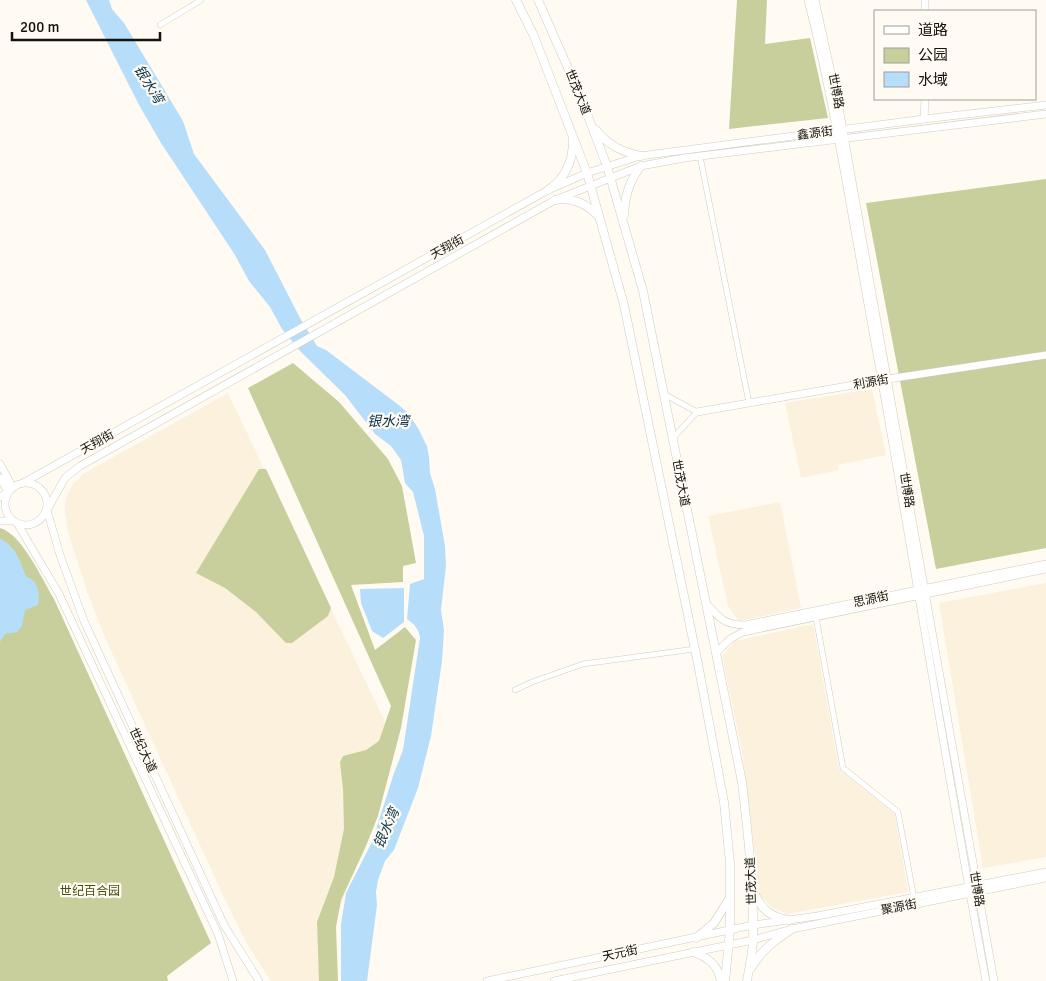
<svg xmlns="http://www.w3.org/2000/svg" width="1046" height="981" font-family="Signika,'Noto Sans SC',sans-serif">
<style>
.built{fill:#fbf1dd}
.green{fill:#c8cf9c}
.water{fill:#b6defb}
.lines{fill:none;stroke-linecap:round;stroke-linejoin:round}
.street-casing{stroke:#d2ccbf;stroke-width:6}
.secondary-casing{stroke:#d2ccbf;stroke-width:8}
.primary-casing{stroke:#d2ccbf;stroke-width:9}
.street{stroke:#fff;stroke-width:5}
.secondary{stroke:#fff;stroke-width:7}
.primary{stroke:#fff;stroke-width:8}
.labels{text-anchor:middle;stroke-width:4.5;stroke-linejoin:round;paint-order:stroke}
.street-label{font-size:12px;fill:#15120e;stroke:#fffbf3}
.park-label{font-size:12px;fill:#484e10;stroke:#fffbf3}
.water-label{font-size:14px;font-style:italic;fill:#07324a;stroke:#fffbf3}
</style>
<rect width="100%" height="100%" fill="#fffbf3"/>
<g class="built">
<path d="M 872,389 L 886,455 L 838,465 L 839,470 L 801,478 L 785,403 Z"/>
<path d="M 228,393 L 394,741 L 335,924 L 337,981 L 271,981 L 247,944 L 221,891 L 106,640 L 88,594 L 68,532 L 65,514 L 65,503 L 68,493 L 72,485 L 83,474 Z"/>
<path d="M 780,502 L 801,608 L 739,621 L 728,606 L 708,516 Z"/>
<path d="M 1046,583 L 1046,857 L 983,868 L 939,603 Z"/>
<path d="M 813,624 L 839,769 L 895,814 L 908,892 L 787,914 L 771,907 L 760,895 L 742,751 L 722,656 L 735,641 Z"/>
</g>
<g class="green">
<path d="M 737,0 L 767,0 L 765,44 L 810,38 L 828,118 L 729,129 Z"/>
<path d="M 1046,179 L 1046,548 L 936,569 L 866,203 Z"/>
<path d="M 293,363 L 339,402 L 388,459 L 402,486 L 416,563 L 403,566 L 403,582 L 351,585 L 375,650 L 405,627 L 416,640 L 401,728 L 378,816 L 366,846 L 341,900 L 336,927 L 338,981 L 319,981 L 317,922 L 334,877 L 344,829 L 343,789 L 340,762 L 343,756 L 366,750 L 379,741 L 391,706 L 248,388 Z"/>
<path d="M 259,469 L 266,469 L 331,608 L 328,616 L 292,643 L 286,643 L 256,612 L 225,588 L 196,573 Z"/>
<path d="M 0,528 C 22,534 42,579 54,599 L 211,943 L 167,976 L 168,981 L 0,981 Z"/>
</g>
<g class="water">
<path d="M 86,0 L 109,0 L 112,9 L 124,23 L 183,121 L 194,154 L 265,250 L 300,318 L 317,346 L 326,350 L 400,406 L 407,412 L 418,428 L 427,446 L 429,457 L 430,473 L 435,489 L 445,546 L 446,566 L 441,610 L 444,630 L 442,661 L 431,736 L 418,788 L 394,850 L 385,861 L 378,880 L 376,892 L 377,905 L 367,981 L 341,981 L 341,924 L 346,893 L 372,842 L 394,773 L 403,750 L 420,638 C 419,629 414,624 407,619 L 410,584 L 424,579 L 424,536 L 413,492 L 405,483 L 401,460 L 391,446 L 375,434 L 345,395 L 300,351 L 282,329 L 270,307 L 249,281 L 235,255 L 161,143 L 139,105 Z"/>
<path d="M 0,539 C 15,545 20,561 25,574 C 28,579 27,576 31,579 C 39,585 40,596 38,605 L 25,610 L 22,626 L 17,632 L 5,634 L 0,642 Z"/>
<path d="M 404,588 L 404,622 L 383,638 L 372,631 L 361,603 L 360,589 Z"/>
</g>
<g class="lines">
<g class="street-casing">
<g id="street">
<path d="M 160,25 L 201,0"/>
<path d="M 700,156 L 749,403"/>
<path d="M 664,394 L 697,412 L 673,438"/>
<path d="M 816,617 L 843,768 L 898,812 L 914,898"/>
<path d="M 515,690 L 532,682 L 583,664 L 695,649"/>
</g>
</g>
<g class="secondary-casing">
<g id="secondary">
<path d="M 808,0 C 834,102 850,206 869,310 C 910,533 944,758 986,981"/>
<path d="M 815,0 L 840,113 L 994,981"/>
<path d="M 925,11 L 925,0"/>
<path d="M 924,119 L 925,99"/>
<path d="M 697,412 L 888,379 L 1046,355"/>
<path d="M 0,464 L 13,488"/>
<path d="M 0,478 L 8,492 L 0,497"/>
<path d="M 23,483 L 548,190 L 587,173 L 640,156 L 924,119 L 1046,105"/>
<circle cx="26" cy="504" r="21"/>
<path d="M 0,521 L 13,521"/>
<path d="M 17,523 L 59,594 L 218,934 L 233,981"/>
<path d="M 706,603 C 719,618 724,625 745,625 L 1046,564"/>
<path d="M 716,653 L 730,639 L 743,632 L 1046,569"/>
<path d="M 259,981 L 224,925 L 84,621 L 60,555 L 47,510 L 65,478 L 80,466 L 555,200 L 641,166 L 684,158 L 1046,114"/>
<path d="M 487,981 L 753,925 L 817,916 L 1046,872"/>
<path d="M 554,981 L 753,940 L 792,929 L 1046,878"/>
</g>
</g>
<g class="primary-casing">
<g id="primary">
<path d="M 516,0 L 534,36 L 587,173 L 624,305 L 698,664 L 724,802 L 730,863 L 730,931 L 725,981"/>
<path d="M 538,0 L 579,93 L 607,166 L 643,291 L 742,782 C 748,834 754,887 753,939 C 753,953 749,967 747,981"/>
<path d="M 596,130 C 608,145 622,152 641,156"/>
<path d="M 548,190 C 566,178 573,161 573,140"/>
<path d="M 555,200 C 572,197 588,204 599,217"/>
<path d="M 624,215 C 625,196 629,181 641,166"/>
<path d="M 754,892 C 761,910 771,917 789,920"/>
<path d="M 696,938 L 714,923 L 729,899"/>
<path d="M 693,952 C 708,957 718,965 721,981"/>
<path d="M 751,968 C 761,951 775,940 792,929"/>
</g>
</g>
<use href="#street" class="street"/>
<use href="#secondary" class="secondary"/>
<use href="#primary" class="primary"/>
</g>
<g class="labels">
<g class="street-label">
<text transform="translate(836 91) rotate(79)" y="4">世博路</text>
<text transform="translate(578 92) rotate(68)" y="4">世茂大道</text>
<text transform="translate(815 133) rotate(-7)" y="4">鑫源街</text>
<text transform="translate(447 247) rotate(-29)" y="4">天翔街</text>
<text transform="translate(871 382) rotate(-10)" y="4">利源街</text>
<text transform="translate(97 442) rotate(-29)" y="4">天翔街</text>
<text transform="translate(681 483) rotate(79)" y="4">世茂大道</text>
<text transform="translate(907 490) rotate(80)" y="4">世博路</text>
<text transform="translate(871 599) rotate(-12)" y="4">思源街</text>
<text transform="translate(143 750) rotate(65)" y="4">世纪大道</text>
<text transform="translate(751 881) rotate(-92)" y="4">世茂大道</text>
<text transform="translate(977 889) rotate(80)" y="4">世博路</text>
<text transform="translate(899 907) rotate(-11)" y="4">聚源街</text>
<text transform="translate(620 953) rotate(-12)" y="4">天元街</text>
</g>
<g class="park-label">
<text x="90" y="895">世纪百合园</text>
</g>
<g class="water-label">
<text transform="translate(149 84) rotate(58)" y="5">银水湾</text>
<text x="388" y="426">银水湾</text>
<text transform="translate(386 828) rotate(-66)" y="5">银水湾</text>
</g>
</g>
<rect x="874" y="10" width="162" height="90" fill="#fffbf3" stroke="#a19e97"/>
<rect x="884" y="26" width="25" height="8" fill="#ffffff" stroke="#a19e97"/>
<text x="918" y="35" font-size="15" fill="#15120e">道路</text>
<rect x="884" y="48" width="25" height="15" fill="#c8cf9c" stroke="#a19e97"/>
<text x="918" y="60" font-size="15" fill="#15120e">公园</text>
<rect x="884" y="72" width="25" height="15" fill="#b6defb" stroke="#a19e97"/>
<text x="918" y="85" font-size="15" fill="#15120e">水域</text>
<path d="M12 32v8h148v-8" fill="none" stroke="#15120e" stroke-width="2.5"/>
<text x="20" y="32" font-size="15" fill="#15120e" stroke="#fffbf3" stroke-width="4" paint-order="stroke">200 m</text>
</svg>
